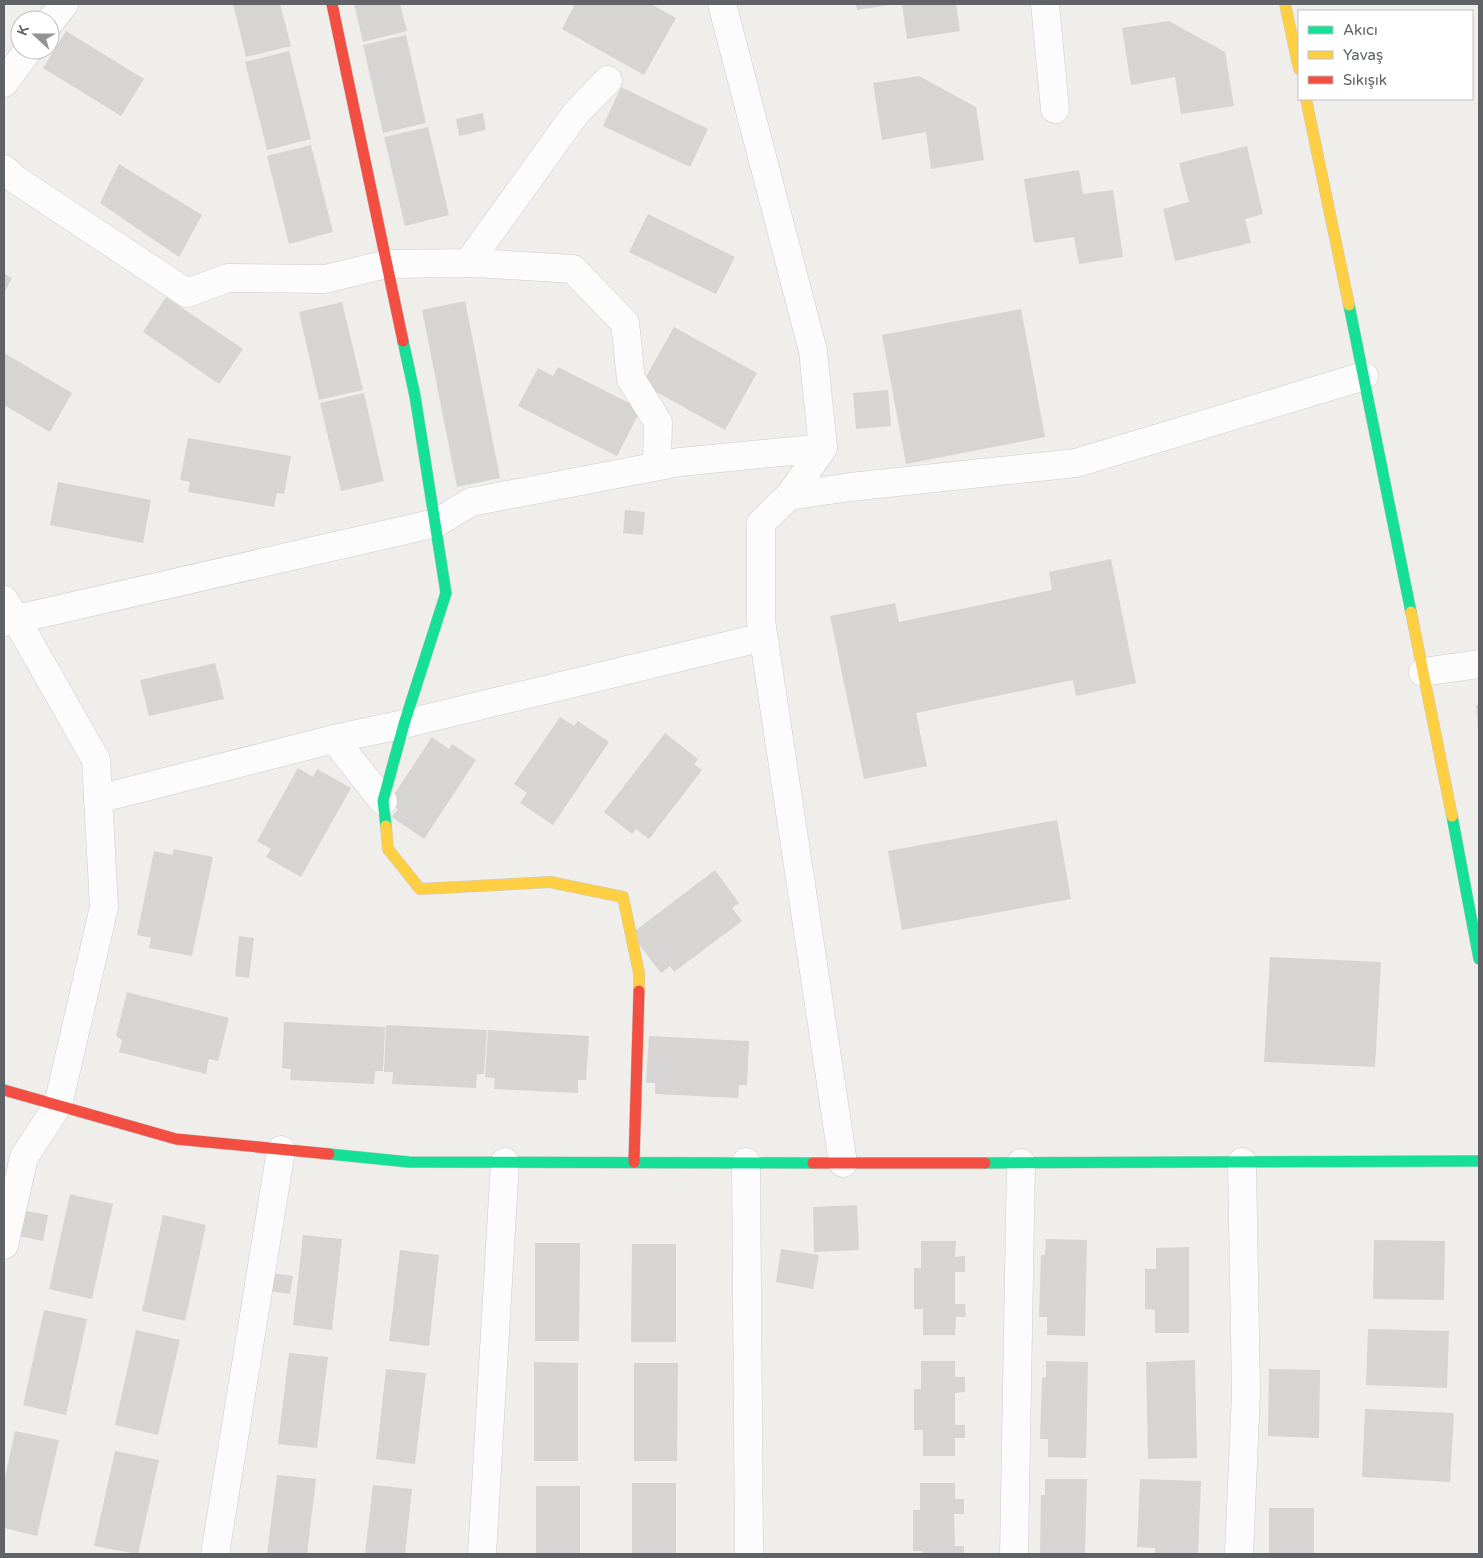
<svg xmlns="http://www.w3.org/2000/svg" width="1483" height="1558" font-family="'Varela Round',sans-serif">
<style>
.building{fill:#d6d5d3}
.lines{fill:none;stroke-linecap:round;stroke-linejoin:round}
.street-casing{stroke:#cbcccc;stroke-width:29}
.fast-casing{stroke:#cacacb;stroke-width:12}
.slow-casing{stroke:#cacacb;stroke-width:12}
.jam-casing{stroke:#cacacb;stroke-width:12}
.street{stroke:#fdfcfc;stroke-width:28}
.fast{stroke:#16e098;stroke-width:11}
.slow{stroke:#ffcf43;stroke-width:11}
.jam{stroke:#f24e42;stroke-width:11}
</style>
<rect width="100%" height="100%" fill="#efeeea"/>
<g class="building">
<path d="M 233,4 L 280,4 L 291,46 L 246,57 Z"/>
<path d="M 354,4 L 400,4 L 407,31 L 363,42 Z"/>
<path d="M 575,4 L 651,4 L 676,18 L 644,75 L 562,29 Z"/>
<path d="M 856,4 L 889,4 L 889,5 L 857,10 Z"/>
<path d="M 902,4 L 956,4 L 960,31 L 907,39 Z"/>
<path d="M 1169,21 L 1225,52 L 1234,106 L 1181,114 L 1175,77 L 1131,85 L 1122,28 Z"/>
<path d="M 66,31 L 144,79 L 121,116 L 43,68 Z"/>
<path d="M 406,35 L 426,123 L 383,133 L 363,45 Z"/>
<path d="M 289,51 L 311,139 L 267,150 L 245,62 Z"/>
<path d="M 919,76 L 976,107 L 984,160 L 931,169 L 926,132 L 882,140 L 873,83 Z"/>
<path d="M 621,87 L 708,129 L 690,167 L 603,126 Z"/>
<path d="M 483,113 L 486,130 L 459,136 L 456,119 Z"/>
<path d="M 428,127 L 449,215 L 405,226 L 384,137 Z"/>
<path d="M 311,145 L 333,232 L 289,244 L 267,156 Z"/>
<path d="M 1247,146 L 1263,214 L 1245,219 L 1251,243 L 1175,261 L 1163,209 L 1189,202 L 1179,163 Z"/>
<path d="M 119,164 L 202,215 L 179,257 L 100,203 Z"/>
<path d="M 1079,170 L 1083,194 L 1113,190 L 1123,257 L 1079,264 L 1074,237 L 1034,243 L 1024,179 Z"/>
<path d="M 648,214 L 735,257 L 716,294 L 629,252 Z"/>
<path d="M 4,274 L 12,278 L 4,293 Z"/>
<path d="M 166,297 L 243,349 L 219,384 L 143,332 Z"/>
<path d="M 465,301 L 500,478 L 457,487 L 422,310 Z"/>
<path d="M 342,302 L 363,390 L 319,400 L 299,312 Z"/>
<path d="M 1021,309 L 1045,437 L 906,464 L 882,335 Z"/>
<path d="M 674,327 L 757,373 L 725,430 L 642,384 Z"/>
<path d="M 4,353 L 72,393 L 50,432 L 4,405 Z"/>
<path d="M 558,367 L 641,409 L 617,456 L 518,406 L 538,368 L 553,376 Z"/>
<path d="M 888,390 L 891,426 L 856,429 L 853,393 Z"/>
<path d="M 364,393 L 384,481 L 341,491 L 320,403 Z"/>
<path d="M 188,438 L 291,456 L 284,494 L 277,493 L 274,507 L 188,492 L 190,482 L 180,480 Z"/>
<path d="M 58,482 L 151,500 L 143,543 L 50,525 Z"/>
<path d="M 625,510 L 645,512 L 643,535 L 623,533 Z"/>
<path d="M 1111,559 L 1136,683 L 1076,696 L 1073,680 L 916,713 L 927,766 L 864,779 L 830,616 L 895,603 L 899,622 L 1052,590 L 1049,572 Z"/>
<path d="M 215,663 L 224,699 L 149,716 L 140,680 Z"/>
<path d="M 1476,705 L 1479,705 L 1479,728 L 1478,728 Z"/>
<path d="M 560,717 L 574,726 L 578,721 L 609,742 L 553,825 L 520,803 L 527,793 L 514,784 Z"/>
<path d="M 665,733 L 698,759 L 694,764 L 702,770 L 649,839 L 636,829 L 632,834 L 604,812 Z"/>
<path d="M 432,737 L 449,749 L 452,744 L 476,760 L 424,839 L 392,817 L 398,809 L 389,802 Z"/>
<path d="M 298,768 L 313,777 L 317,769 L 351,788 L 301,877 L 266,857 L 271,849 L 257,841 Z"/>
<path d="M 1057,820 L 1071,899 L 902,930 L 888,851 Z"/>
<path d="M 174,849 L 213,857 L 192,956 L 149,948 L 151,938 L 137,935 L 154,851 L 172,855 Z"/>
<path d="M 715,870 L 739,903 L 732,908 L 742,921 L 674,972 L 670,966 L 661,973 L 631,934 Z"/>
<path d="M 239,936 L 254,938 L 249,978 L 235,976 Z"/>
<path d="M 1270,957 L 1381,962 L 1375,1067 L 1264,1062 Z"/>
<path d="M 127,992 L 229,1018 L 218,1061 L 209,1059 L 206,1074 L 119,1052 L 122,1040 L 116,1036 Z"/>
<path d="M 284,1022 L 385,1027 L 383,1071 L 375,1071 L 374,1084 L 290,1080 L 291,1069 L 282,1068 Z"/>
<path d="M 386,1025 L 487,1030 L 484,1074 L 477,1074 L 476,1088 L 392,1084 L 393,1072 L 384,1072 Z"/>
<path d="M 488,1030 L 589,1036 L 586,1080 L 578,1080 L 578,1093 L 494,1089 L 495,1078 L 485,1077 Z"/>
<path d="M 649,1036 L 749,1041 L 747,1085 L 739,1085 L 738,1098 L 655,1094 L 655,1083 L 646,1083 Z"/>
<path d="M 70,1194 L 113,1204 L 92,1299 L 49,1289 Z"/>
<path d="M 857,1205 L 859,1250 L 814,1252 L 813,1207 Z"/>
<path d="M 20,1210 L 48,1215 L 43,1241 L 14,1235 Z"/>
<path d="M 163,1215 L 206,1225 L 185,1321 L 142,1311 Z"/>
<path d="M 303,1235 L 342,1239 L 332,1330 L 293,1325 Z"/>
<path d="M 1046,1239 L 1087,1240 L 1085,1336 L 1047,1335 L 1047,1317 L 1039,1317 L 1041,1255 L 1045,1255 Z"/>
<path d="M 1374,1240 L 1445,1241 L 1444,1300 L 1373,1299 Z"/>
<path d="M 921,1241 L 956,1241 L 955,1257 L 965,1256 L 965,1272 L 955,1272 L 955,1304 L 965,1304 L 966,1317 L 956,1317 L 955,1335 L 923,1335 L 923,1309 L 914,1309 L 914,1268 L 921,1268 Z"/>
<path d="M 535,1243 L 580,1243 L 579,1341 L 535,1341 Z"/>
<path d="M 632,1244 L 676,1244 L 676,1342 L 631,1342 Z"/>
<path d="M 1189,1247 L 1189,1333 L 1155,1333 L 1155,1310 L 1145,1309 L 1145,1269 L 1156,1269 L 1156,1248 Z"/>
<path d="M 781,1249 L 819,1255 L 813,1289 L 776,1282 Z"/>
<path d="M 400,1250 L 439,1255 L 429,1346 L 389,1341 Z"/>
<path d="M 271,1273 L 293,1276 L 290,1294 L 269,1291 Z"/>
<path d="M 44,1310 L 87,1319 L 66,1415 L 23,1405 Z"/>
<path d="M 1368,1329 L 1449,1331 L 1447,1388 L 1366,1385 Z"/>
<path d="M 136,1330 L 180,1340 L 158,1435 L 115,1425 Z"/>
<path d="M 289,1353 L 328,1357 L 317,1448 L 278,1444 Z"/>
<path d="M 1195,1360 L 1197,1458 L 1148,1459 L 1146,1362 Z"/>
<path d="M 921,1361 L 955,1361 L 955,1377 L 965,1377 L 965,1392 L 955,1393 L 955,1425 L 965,1425 L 965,1438 L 955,1438 L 955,1456 L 923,1456 L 923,1430 L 914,1430 L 914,1389 L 921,1389 Z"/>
<path d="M 1046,1361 L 1088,1362 L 1086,1458 L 1048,1457 L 1048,1439 L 1040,1439 L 1042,1378 L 1046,1377 Z"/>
<path d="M 534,1362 L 578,1363 L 578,1461 L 534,1461 Z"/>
<path d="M 634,1363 L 678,1363 L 677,1461 L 634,1461 Z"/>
<path d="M 386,1369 L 426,1373 L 415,1464 L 376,1459 Z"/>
<path d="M 1269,1369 L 1320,1370 L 1319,1438 L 1268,1436 Z"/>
<path d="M 1365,1409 L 1454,1413 L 1450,1482 L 1362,1477 Z"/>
<path d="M 15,1431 L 59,1440 L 37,1536 L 4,1528 L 4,1482 Z"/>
<path d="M 115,1451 L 159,1460 L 138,1554 L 94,1546 Z"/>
<path d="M 277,1475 L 316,1479 L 307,1554 L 267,1554 Z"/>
<path d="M 1045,1479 L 1087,1479 L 1085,1554 L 1040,1554 L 1041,1495 L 1045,1495 Z"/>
<path d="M 1140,1479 L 1201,1481 L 1198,1554 L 1155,1554 L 1155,1548 L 1137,1547 Z"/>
<rect x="632" y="1483" width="44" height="71"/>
<path d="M 920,1483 L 955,1483 L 955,1499 L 964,1499 L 964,1514 L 954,1514 L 955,1546 L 964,1546 L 964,1554 L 922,1554 L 922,1551 L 913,1551 L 913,1510 L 920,1510 Z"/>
<path d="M 373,1485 L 412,1489 L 405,1554 L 365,1554 Z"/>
<rect x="536" y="1486" width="44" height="68"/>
<rect x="1269" y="1508" width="45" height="46"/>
</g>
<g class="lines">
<g class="street-casing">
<g id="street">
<path d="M 722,4 L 813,351 L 823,448 L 789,496 L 761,523 L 761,620 L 843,1163"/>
<path d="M 1045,4 L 1055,109"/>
<path d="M 50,22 L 64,4"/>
<path d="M 4,83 L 28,50"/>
<path d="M 4,169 L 15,179 L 187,293 L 228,278 L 325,279 L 387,264 L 476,263 L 573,269 L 625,323 L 631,379 L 658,422 L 657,466"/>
<path d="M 468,263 L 576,113 L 608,80"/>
<path d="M 789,496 L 850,487 L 1076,463 L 1364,376"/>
<path d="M 4,600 L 16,619 L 96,760 L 104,907 L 58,1105 L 24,1157 L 4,1245"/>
<path d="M 4,622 L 436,523 L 471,502 L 680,462 L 823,448"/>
<path d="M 1423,672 L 1479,664"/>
<path d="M 334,739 L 383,801"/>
<path d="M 98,799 L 334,739 L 404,724 L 763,637"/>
<path d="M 746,1162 L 749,1554"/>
<path d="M 215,1554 L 281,1150"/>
<path d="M 482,1554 L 505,1162"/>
<path d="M 1014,1554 L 1021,1163"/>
<path d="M 1239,1554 L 1246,1393 L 1242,1162"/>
</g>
</g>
<g class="fast-casing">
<g id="fast">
<path d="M 1349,305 L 1411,612"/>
<path d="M 1452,816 L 1479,959"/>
<path d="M 386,826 L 383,801 L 404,724 L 446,593 L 415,396 L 403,341"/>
<path d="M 329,1154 L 409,1162 L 813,1163"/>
<path d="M 985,1163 L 1479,1161"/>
</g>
</g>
<g class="slow-casing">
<g id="slow">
<path d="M 1285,4 L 1299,69"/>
<path d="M 1306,99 L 1349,305"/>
<path d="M 1411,612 L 1452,816"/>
<path d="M 386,826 L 388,849 L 420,889 L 550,882 L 623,897 L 639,973 L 639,991"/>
</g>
</g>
<g class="jam-casing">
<g id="jam">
<path d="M 332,4 L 403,341"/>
<path d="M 4,1090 L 176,1139 L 329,1154"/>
<path d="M 634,1162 L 639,991"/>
<path d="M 813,1163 L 985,1163"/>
</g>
</g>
<use href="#street" class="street"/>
<use href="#fast" class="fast"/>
<use href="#slow" class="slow"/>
<use href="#jam" class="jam"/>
</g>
<rect width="1483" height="1558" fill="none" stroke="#5f6368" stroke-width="10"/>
<rect x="1298" y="10" width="175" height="90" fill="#ffffff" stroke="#bfc1c3"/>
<rect x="1308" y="26" width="25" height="8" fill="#16e098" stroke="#bfc1c3"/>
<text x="1343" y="35" font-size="15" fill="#5f6368">Akıcı</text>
<rect x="1308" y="51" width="25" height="8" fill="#ffcf43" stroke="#bfc1c3"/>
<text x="1343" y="60" font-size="15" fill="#5f6368">Yavaş</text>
<rect x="1308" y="76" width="25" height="8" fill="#f24e42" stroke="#bfc1c3"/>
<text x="1343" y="85" font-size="15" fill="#5f6368">Sıkışık</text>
<g transform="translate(35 35) rotate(291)"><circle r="24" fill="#ffffff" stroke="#bfc1c3"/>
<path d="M0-4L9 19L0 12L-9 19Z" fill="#919496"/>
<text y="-8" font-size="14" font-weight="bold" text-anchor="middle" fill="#5f6368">K</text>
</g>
</svg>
